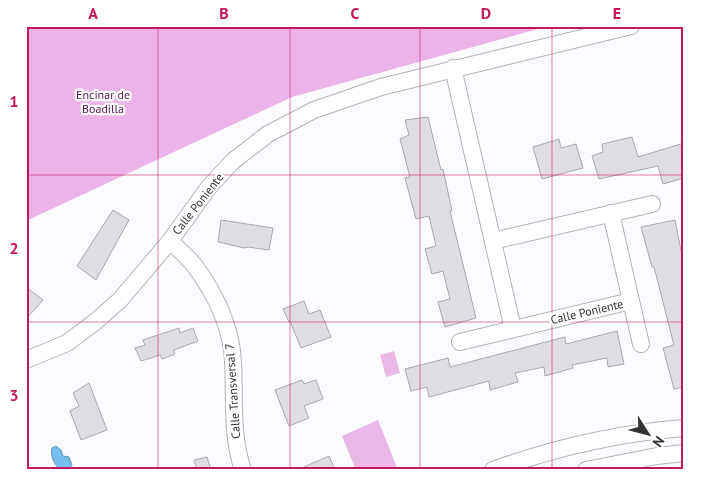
<svg xmlns="http://www.w3.org/2000/svg" width="710" height="496" font-family="'PT Sans',sans-serif">
<style>
.green{fill:#eab7e9}
.forest{fill:#ecb3eb}
.water{fill:#75bfec;stroke:#6195b5}
.building{fill:#dfdde2;stroke:#a9a7ab}
.lines{fill:none;stroke-linecap:round;stroke-linejoin:round}
.minor-casing{stroke:#b2b3b7;stroke-width:18}
.minor{stroke:#fff;stroke-width:16}
.grid{fill:none;stroke:#c2185b;stroke-width:1;stroke-opacity:0.55}
.labels{text-anchor:middle;stroke-width:4.5;stroke-linejoin:round;paint-order:stroke}
.park-label{font-size:12px;fill:#571458;stroke:#fff}
.street-label{font-size:12px;fill:#333335;stroke:#fff}
.neatline{fill:none;stroke:#c2185b;stroke-width:2}
.grid-label{font-size:16px;text-anchor:middle;font-weight:bold;fill:#c2185b}
</style>
<rect width="100%" height="100%" fill="#fbfbff"/>
<g class="green">
<path d="M 394,351 L 400,373 L 386,377 L 380,355 Z"/>
<path d="M 378,420 L 398,470 L 356,470 L 342,436 Z"/>
</g>
<path class="forest" d="M 26,26 L 549,26 L 292,97 L 26,221 Z"/>
<path class="water" d="M 56,446 L 61,450 L 63,456 L 69,457 L 72,465 L 69,469 L 59,469 C 54,463 50,456 52,448 Z"/>
<g class="building">
<path d="M 428,117 L 441,170 L 443,169 L 452,211 L 450,211 L 476,318 L 445,327 L 438,302 L 450,299 L 443,271 L 432,274 L 425,249 L 436,246 L 429,216 L 416,219 L 405,178 L 410,177 L 400,139 L 409,135 L 405,120 Z"/>
<path d="M 632,137 L 638,157 L 684,143 L 684,178 L 663,184 L 658,166 L 599,179 L 592,156 L 603,152 L 602,144 Z"/>
<path d="M 559,139 L 561,148 L 576,144 L 583,168 L 542,179 L 533,147 Z"/>
<path d="M 113,210 L 129,220 L 96,280 L 77,266 Z"/>
<path d="M 221,220 L 273,228 L 269,250 L 248,247 L 244,248 L 218,242 Z"/>
<path d="M 675,220 L 684,265 L 684,387 L 674,389 L 663,348 L 674,345 L 654,267 L 652,267 L 641,227 Z"/>
<path d="M 26,287 L 43,300 L 26,319 Z"/>
<path d="M 304,301 L 309,314 L 320,310 L 331,337 L 301,348 L 290,321 L 289,322 L 283,309 Z"/>
<path d="M 179,328 L 180,333 L 193,328 L 198,341 L 174,350 L 175,354 L 162,359 L 160,355 L 141,361 L 135,348 L 145,345 L 143,340 Z"/>
<path d="M 617,331 L 624,364 L 608,367 L 607,358 L 572,365 L 573,368 L 545,376 L 544,367 L 515,373 L 518,382 L 490,390 L 489,381 L 429,397 L 427,387 L 411,391 L 405,369 L 448,358 L 450,367 L 565,337 L 566,344 Z"/>
<path d="M 302,380 L 304,384 L 316,380 L 323,399 L 304,406 L 309,418 L 289,426 L 275,390 Z"/>
<path d="M 89,383 L 107,430 L 81,440 L 70,411 L 79,406 L 73,393 Z"/>
<path d="M 329,456 L 335,470 L 297,470 Z"/>
<path d="M 207,457 L 211,470 L 197,470 L 194,460 Z"/>
</g>
<g class="lines">
<g class="minor-casing">
<g id="minor">
<path d="M 453,68 L 513,329"/>
<path d="M 170,241 C 178,249 187,256 194,265 C 215,293 232,328 233,363 C 235,399 231,435 243,470"/>
<path d="M 493,241 L 652,204"/>
<path d="M 631,301 L 641,344"/>
<path d="M 460,342 L 631,301 L 611,213"/>
<path d="M 26,360 L 67,343 L 95,322 L 120,300 L 170,241 L 209,187 L 233,161 L 268,134 L 314,110 L 381,87 L 631,26"/>
<path d="M 493,470 C 554,448 619,433 684,428"/>
<path d="M 586,470 L 657,456 L 684,453"/>
</g>
</g>
<use href="#minor" class="minor"/>
</g>
<path class="grid" d="M 158,26 L 158,470M 290,26 L 290,470M 420,26 L 420,470M 552,26 L 552,470M 26,175 L 684,175M 26,322 L 684,322"/>
<g class="labels">
<g class="park-label">
<text x="103" y="99">Encinar de<tspan x="103" dy="14">Boadilla</tspan></text>
</g>
<g class="street-label">
<text transform="translate(198 204) rotate(-52)" y="4">Calle Poniente</text>
<text transform="translate(587 312) rotate(-13)" y="4">Calle Poniente</text>
<text transform="translate(233 391) rotate(-94)" y="4">Calle Transversal 7</text>
</g>
</g>
<rect width="710" height="496" fill="none" stroke="#ffffff" stroke-width="55"/>
<g transform="translate(648 434) rotate(126)" stroke="#ffffff" stroke-width="4" paint-order="stroke">
<path d="M0-4L9 19L0 12L-9 19Z" fill="#333335"/>
<text y="-8" font-size="14" font-weight="bold" text-anchor="middle" fill="#333335">N</text>
</g>
<rect x="28" y="28" width="654" height="440" class="neatline"/>
<g class="grid-label">
<text x="93" y="19">A</text>
<text x="224" y="19">B</text>
<text x="355" y="19">C</text>
<text x="486" y="19">D</text>
<text x="617" y="19">E</text>
<text x="14" y="107">1</text>
<text x="14" y="254">2</text>
<text x="14" y="401">3</text>
</g>
</svg>
